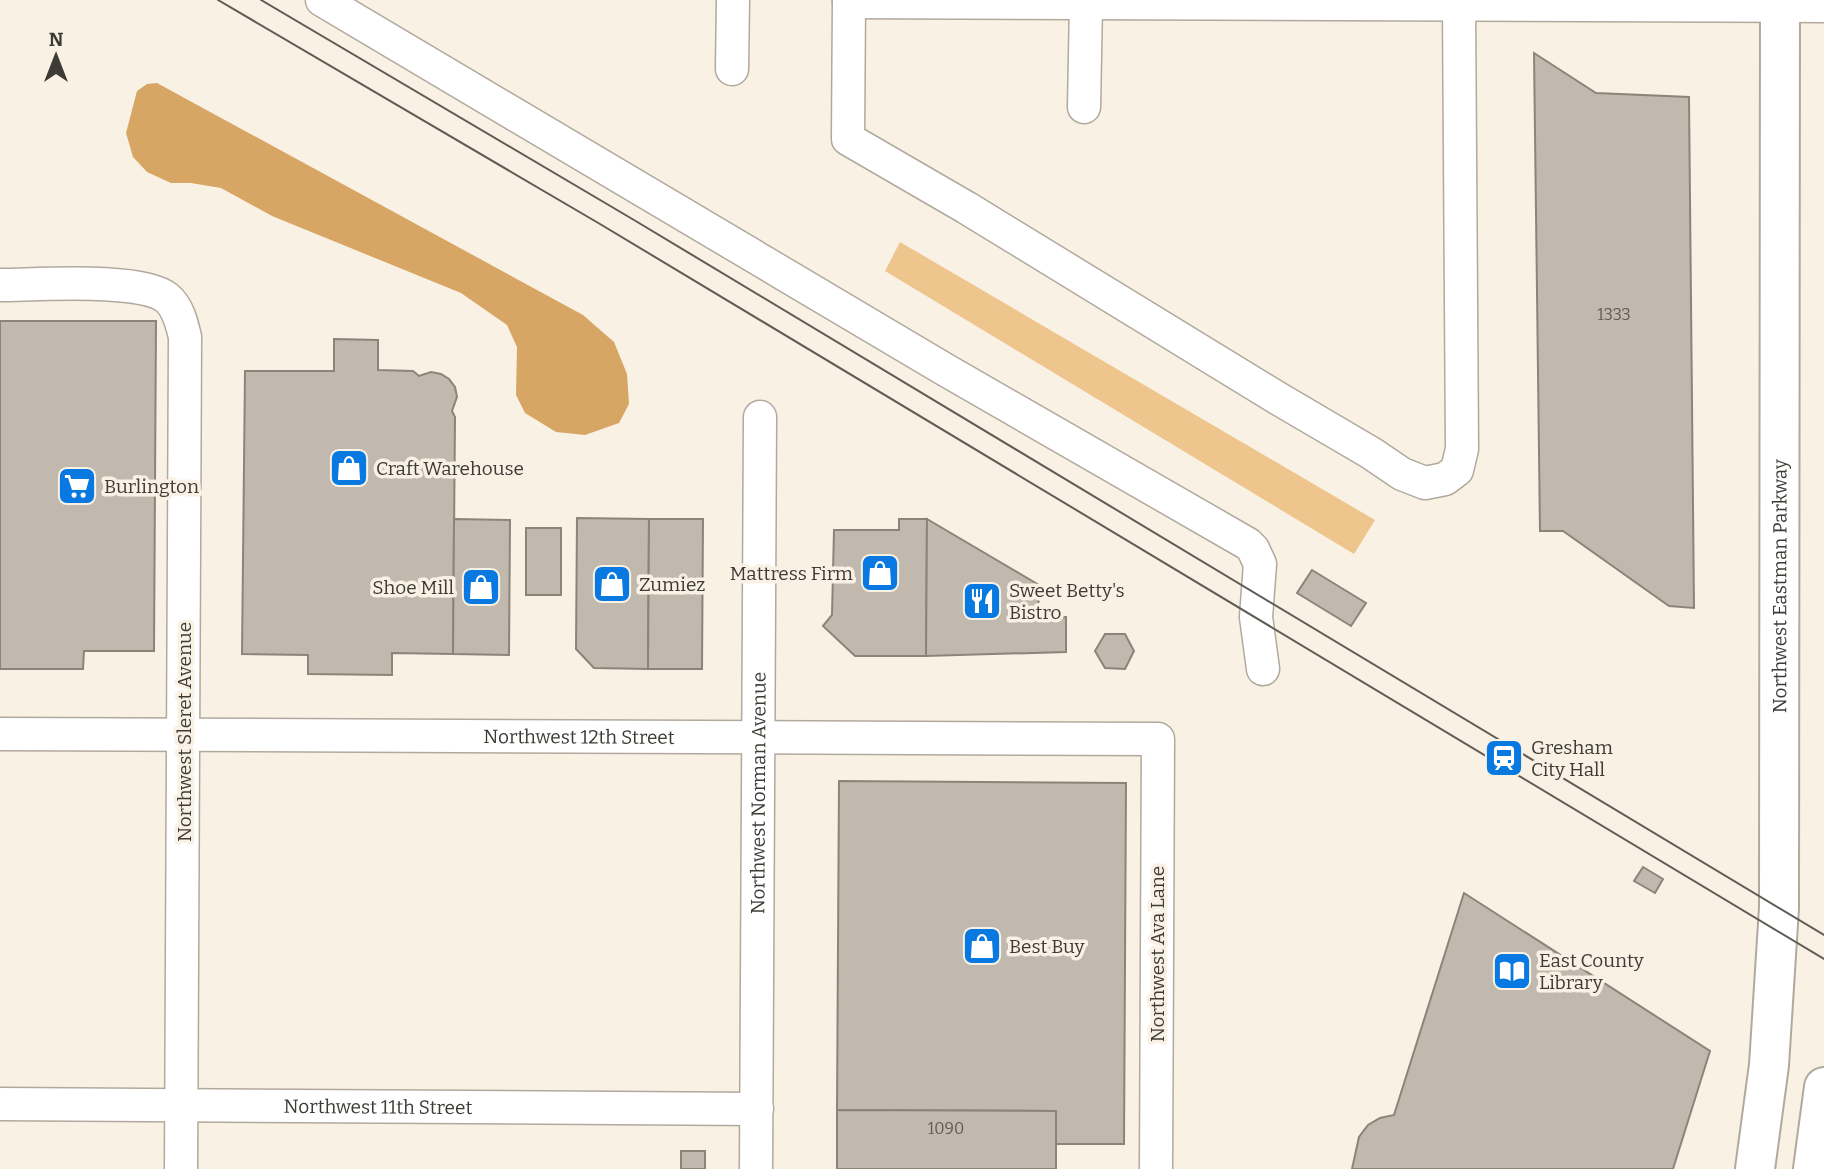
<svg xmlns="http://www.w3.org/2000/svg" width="1824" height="1169" font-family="Bitter,serif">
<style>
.green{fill:#efc58e}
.water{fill:#d7a664}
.building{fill:#c2b9ae;stroke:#8c8479;stroke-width:2}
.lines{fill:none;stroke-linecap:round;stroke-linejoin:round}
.minor-casing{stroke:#b2a99e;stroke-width:35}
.major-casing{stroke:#b2a99e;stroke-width:42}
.minor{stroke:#fff;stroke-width:32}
.major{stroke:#fff;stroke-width:38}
.tram{stroke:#5f5b55;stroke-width:2}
.labels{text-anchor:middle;stroke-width:7;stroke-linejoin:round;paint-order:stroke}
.number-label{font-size:16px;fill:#5f5a54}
.poi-label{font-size:19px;fill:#3e3b36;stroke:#faf1e5;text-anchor:start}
.street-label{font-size:19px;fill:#3e3b36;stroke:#faf1e5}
</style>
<rect width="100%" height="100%" fill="#faf1e5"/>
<path class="green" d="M 900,242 L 1375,520 L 1354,554 L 885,271 Z"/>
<path class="water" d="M 157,83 L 583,315 L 614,342 L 627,374 L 629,404 L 619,423 L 585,435 L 556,432 L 525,413 L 516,395 L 517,347 L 507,325 L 461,293 L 272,216 L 221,188 L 191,183 L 171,183 L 147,172 L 133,157 L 126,133 L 137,91 L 147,84 Z"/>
<g class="building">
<path d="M 1534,53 L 1596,93 L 1689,97 L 1694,608 L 1669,606 L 1563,531 L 1540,531 Z"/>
<path d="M 0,321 L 156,321 L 154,651 L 84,651 L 83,669 L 0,669 Z"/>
<path d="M 334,339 L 378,340 L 378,370 L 413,371 L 419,376 L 431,372 L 441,374 L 449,379 L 455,387 L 457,397 L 452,411 L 455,417 L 453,654 L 392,653 L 392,675 L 308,674 L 308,655 L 242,654 L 245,371 L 334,371 Z"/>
<path d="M 577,518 L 649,519 L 648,669 L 594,668 L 576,649 Z"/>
<path d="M 454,519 L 510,520 L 509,655 L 453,654 Z"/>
<path d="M 649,519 L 703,519 L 702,669 L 648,669 Z"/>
<path d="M 899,519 L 927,519 L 926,656 L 855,656 L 823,626 L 832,615 L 834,530 L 899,530 Z"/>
<path d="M 927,519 L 1039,585 L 1038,618 L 1066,617 L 1066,652 L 926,656 Z"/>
<rect x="526" y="528" width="35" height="67"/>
<path d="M 1312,570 L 1366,603 L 1351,626 L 1297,593 Z"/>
<path d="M 1105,634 L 1125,634 L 1134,651 L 1125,669 L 1105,668 L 1095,651 Z"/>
<path d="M 839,781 L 1126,783 L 1124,1144 L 1056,1144 L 1056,1111 L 837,1110 Z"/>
<path d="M 1643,867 L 1663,879 L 1655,893 L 1634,881 Z"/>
<path d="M 1464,893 L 1710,1051 L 1673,1169 L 1352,1169 L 1359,1137 L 1368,1125 L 1380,1118 L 1394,1115 Z"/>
<path d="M 837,1110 L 1056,1111 L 1056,1169 L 837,1169 Z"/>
<rect x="681" y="1151" width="24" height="18"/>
</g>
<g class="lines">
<g class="minor-casing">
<g id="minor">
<path d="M 322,0 L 944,369 L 1248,544 L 1253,549 L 1260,564 L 1256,617 L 1263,669"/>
<path d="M 849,0 L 848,139 L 967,208 L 1279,399 L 1371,453 L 1402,474 L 1425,483 L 1445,479 L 1457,470 L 1462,449 L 1459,6"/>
<path d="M 849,2 L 1824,6"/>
<path d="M 732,69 L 733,0"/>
<path d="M 1084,107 L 1086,3"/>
<path d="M 0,285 C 35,285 141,277 167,298 C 178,307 182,324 185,337 L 181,1169"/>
<path id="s1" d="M 0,734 L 1158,739 L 1156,1169"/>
<path id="s2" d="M 0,1104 L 757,1109"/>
<path id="s3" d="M 756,1169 L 760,417"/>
</g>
</g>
<g class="major-casing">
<g id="major">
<path id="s4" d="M 1755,1169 L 1769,1065 L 1779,908 L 1780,0"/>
<path d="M 1813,1169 L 1824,1087"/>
</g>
</g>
<use href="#minor" class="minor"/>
<use href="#major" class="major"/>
<g class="tram">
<path d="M 218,0 L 600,224 L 1824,959"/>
<path d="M 261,0 L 634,220 L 1824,935"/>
</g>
</g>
<defs>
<g id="shop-square" transform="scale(2.0125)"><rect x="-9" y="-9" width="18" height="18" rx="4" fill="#0879e1" stroke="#faf1e5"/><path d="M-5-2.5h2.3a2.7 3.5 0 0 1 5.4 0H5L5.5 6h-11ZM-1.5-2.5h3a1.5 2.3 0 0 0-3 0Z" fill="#fff"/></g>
<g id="supermarket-square" transform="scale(2.0125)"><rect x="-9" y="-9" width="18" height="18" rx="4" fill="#0879e1" stroke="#faf1e5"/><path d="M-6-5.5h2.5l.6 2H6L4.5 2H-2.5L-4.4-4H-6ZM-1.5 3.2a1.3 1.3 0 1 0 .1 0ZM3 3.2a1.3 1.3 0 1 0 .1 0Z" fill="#fff"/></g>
<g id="restaurant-square" transform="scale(2.0125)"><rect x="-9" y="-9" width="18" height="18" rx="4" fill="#0879e1" stroke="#faf1e5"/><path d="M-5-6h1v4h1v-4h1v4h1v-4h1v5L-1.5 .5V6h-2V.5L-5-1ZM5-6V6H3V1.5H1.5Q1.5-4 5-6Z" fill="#fff"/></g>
<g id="station-square" transform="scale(2.0125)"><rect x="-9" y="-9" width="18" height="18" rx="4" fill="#0879e1" stroke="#faf1e5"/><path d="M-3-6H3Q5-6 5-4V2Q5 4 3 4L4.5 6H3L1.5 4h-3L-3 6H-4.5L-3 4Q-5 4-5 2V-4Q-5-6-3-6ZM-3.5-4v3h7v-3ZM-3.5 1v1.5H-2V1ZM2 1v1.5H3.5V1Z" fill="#fff"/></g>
<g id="library-square" transform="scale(2.0125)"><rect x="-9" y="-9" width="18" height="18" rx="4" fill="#0879e1" stroke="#faf1e5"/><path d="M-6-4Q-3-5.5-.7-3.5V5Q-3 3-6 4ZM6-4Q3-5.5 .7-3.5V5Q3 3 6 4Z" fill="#fff"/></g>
</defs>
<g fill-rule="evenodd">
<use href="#shop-square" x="349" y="468"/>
<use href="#supermarket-square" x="77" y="486"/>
<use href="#shop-square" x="880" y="573"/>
<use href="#shop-square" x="612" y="584"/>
<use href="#shop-square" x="481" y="587"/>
<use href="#restaurant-square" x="982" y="601"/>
<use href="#station-square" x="1504" y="758"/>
<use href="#shop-square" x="982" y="946"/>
<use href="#library-square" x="1512" y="971"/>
</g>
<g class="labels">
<g class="number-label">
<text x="1614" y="320">1333</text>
<text x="946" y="1134">1090</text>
</g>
<g class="poi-label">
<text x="376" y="475">Craft Warehouse</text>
<text x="104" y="493">Burlington</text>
<text x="853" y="580" text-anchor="end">Mattress Firm</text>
<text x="639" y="591">Zumiez</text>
<text x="454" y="594" text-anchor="end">Shoe Mill</text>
<text x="1009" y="597">Sweet Betty's<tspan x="1009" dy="22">Bistro</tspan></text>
<text x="1531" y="754">Gresham<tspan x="1531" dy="22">City Hall</tspan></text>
<text x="1009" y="953">Best Buy</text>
<text x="1539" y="967">East County<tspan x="1539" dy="22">Library</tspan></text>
</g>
<g class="street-label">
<text dy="7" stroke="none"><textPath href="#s4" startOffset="584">Northwest Eastman Parkway</textPath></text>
<text transform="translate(184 732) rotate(-90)" y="7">Northwest Sleret Avenue</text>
<text dy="7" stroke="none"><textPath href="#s1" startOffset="579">Northwest 12th Street</textPath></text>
<text dy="7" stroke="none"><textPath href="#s3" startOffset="376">Northwest Norman Avenue</textPath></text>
<text transform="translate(1157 954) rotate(-90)" y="7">Northwest Ava Lane</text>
<text dy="7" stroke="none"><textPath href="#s2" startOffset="378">Northwest 11th Street</textPath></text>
</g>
</g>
<g transform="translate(56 56)" stroke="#faf1e5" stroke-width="5" paint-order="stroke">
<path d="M0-5L12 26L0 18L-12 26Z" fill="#3e3b36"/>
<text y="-10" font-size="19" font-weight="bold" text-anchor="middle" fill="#3e3b36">N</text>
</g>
</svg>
